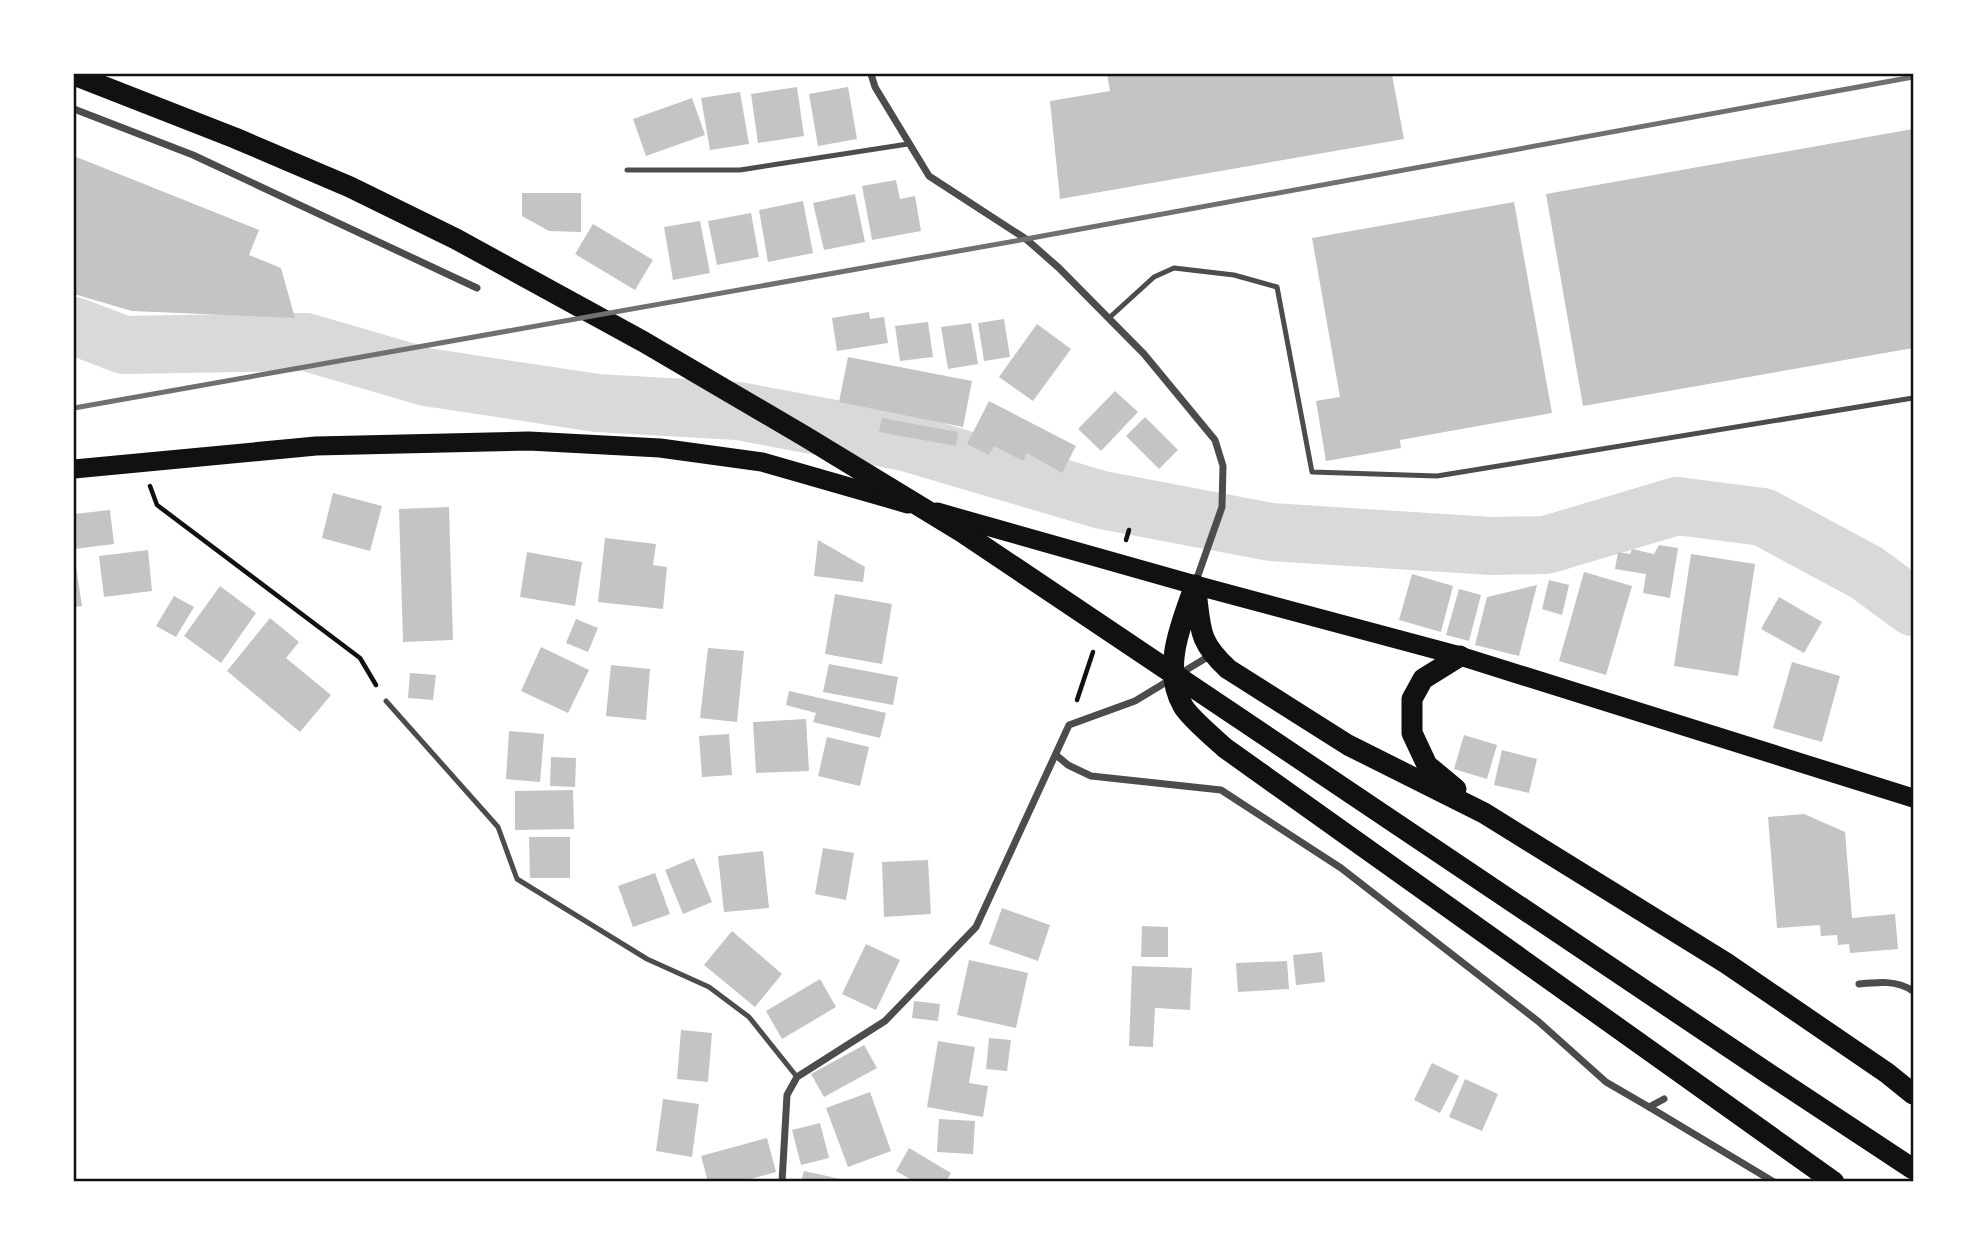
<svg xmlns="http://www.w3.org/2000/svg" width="1987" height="1255" font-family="'Noto Serif',serif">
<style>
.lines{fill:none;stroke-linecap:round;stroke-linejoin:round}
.river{stroke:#d9d9d9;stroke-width:58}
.building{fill:#c4c4c4}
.path{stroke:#111;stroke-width:4.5}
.service{stroke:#4c4c4c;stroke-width:5}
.minor{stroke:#4c4c4c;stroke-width:7}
.trunk{stroke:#111;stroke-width:19}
.motorway{stroke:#111;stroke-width:21}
.rail{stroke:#707070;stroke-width:5}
.neatline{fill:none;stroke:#111;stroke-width:2.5}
</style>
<rect width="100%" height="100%" fill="#fff"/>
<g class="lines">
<path class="river" d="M 74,326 L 124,345 L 306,342 L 426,377 L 597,403 L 738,411 L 905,442 L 1102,500 L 1271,532 L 1491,546 L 1546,545 L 1677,506 L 1763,517 L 1867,573 L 1913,607"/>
</g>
<g class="building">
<path d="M 1107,74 L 1392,75 L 1404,139 L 1060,199 L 1050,101 L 1110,91 Z"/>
<path d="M 797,87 L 804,136 L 758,143 L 751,94 Z"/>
<path d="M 848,87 L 857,139 L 818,146 L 809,94 Z"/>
<path d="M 740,92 L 749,144 L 710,150 L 701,98 Z"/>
<path d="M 692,98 L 705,135 L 646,156 L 633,119 Z"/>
<path d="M 1913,129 L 1913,348 L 1583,406 L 1546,194 Z"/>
<path d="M 74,156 L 259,230 L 249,255 L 281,268 L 295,318 L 132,311 L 74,294 Z"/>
<path d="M 896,180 L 900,199 L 915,196 L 921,231 L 872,240 L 862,186 Z"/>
<path d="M 522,193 L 581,193 L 581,232 L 549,231 L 522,216 Z"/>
<path d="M 855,194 L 865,242 L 824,250 L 813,203 Z"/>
<path d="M 803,201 L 813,253 L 768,262 L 759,210 Z"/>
<path d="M 1514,202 L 1552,413 L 1400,440 L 1401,448 L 1326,461 L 1316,401 L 1340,397 L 1312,238 Z"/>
<path d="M 751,213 L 759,257 L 717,265 L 708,221 Z"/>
<path d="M 700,221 L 710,273 L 673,280 L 664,227 Z"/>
<path d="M 593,224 L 653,260 L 635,290 L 575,254 Z"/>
<path d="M 869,312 L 870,319 L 884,317 L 888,343 L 837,351 L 832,318 Z"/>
<path d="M 1004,319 L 1010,357 L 984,361 L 978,323 Z"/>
<path d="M 928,322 L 933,357 L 900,361 L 895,326 Z"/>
<path d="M 971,323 L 978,364 L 948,369 L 941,327 Z"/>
<path d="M 1037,324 L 1071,349 L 1033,401 L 999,377 Z"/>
<path d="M 848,357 L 972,381 L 963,427 L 839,402 Z"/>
<path d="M 1115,391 L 1138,412 L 1101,451 L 1078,429 Z"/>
<path d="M 989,401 L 1076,446 L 1062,473 L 1027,453 L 1023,461 L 994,446 L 989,455 L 967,444 Z"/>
<path d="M 1145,417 L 1178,450 L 1159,469 L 1126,436 Z"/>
<path d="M 882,418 L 958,432 L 956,446 L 879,432 Z"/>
<path d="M 333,493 L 382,506 L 370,551 L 322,538 Z"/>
<path d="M 449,507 L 453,640 L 403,642 L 399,509 Z"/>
<path d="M 110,510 L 114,544 L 74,549 L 74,514 Z"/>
<path d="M 605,538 L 656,544 L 653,565 L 667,567 L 663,609 L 598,602 Z"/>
<path d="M 818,540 L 865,567 L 863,582 L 814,576 Z"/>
<path d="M 1659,545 L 1678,548 L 1670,598 L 1643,593 L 1646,574 L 1615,569 L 1618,552 L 1630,554 L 1632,549 L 1654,554 Z"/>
<path d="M 148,550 L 152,591 L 104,597 L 99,556 Z"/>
<path d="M 527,552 L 582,562 L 575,606 L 520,597 Z"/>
<path d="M 1691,554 L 1755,564 L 1738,676 L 1674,666 Z"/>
<path d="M 75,560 L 82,606 L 74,607 L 74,561 Z"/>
<path d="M 1584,572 L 1632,586 L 1606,675 L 1559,661 Z"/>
<path d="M 1412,574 L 1453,586 L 1441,632 L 1399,620 Z"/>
<path d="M 1549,580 L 1569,585 L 1562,615 L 1542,609 Z"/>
<path d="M 1537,585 L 1519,656 L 1475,645 L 1487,597 Z"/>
<path d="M 220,586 L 256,613 L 221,663 L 184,636 Z"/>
<path d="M 1459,589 L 1481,595 L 1469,641 L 1446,635 Z"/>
<path d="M 835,594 L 892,604 L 882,664 L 825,654 Z"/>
<path d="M 174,596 L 194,607 L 176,637 L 156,626 Z"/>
<path d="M 1779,597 L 1822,622 L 1804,653 L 1761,629 Z"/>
<path d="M 270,618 L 299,642 L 286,658 L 331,695 L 300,732 L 227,671 Z"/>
<path d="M 576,619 L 598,628 L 588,652 L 566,643 Z"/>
<path d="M 541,647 L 589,670 L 568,713 L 521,691 Z"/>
<path d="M 708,648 L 744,651 L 737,722 L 700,718 Z"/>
<path d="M 1792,662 L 1840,676 L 1822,742 L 1773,728 Z"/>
<path d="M 829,664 L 898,677 L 893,705 L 823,692 Z"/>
<path d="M 611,665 L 650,669 L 646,720 L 606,716 Z"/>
<path d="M 410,673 L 436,675 L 433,700 L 408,698 Z"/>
<path d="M 789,691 L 886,713 L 880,738 L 813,722 L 816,713 L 786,705 Z"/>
<path d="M 806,719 L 809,771 L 756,773 L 753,722 Z"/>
<path d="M 509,731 L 544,734 L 540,782 L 506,779 Z"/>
<path d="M 729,734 L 732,775 L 702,777 L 699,736 Z"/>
<path d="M 1464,735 L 1497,745 L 1487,779 L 1454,769 Z"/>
<path d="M 827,737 L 869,747 L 860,786 L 818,776 Z"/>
<path d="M 1502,750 L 1537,759 L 1529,793 L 1494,785 Z"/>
<path d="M 551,757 L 576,758 L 575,787 L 550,786 Z"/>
<path d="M 573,790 L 574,829 L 515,830 L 515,791 Z"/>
<path d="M 1804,814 L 1845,832 L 1852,918 L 1895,914 L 1898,949 L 1850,953 L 1849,944 L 1838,945 L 1837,935 L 1821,936 L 1820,925 L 1777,928 L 1768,817 Z"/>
<path d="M 529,837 L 570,837 L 570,878 L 530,878 Z"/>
<path d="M 823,848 L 854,853 L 846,900 L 815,894 Z"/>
<path d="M 763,851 L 769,908 L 724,912 L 718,856 Z"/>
<path d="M 694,858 L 712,902 L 683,914 L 665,870 Z"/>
<path d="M 928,860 L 931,914 L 884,917 L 882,862 Z"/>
<path d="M 655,873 L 670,914 L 633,927 L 618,886 Z"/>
<path d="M 1002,908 L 1050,925 L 1038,961 L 989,944 Z"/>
<path d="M 1142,926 L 1168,927 L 1168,957 L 1141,957 Z"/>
<path d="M 732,931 L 782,974 L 755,1007 L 704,965 Z"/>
<path d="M 866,944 L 900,960 L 876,1010 L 842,994 Z"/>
<path d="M 1322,952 L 1325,982 L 1296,985 L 1293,955 Z"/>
<path d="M 969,960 L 1028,973 L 1016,1028 L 957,1015 Z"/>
<path d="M 1287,961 L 1289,989 L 1238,992 L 1236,963 Z"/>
<path d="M 1132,966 L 1192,968 L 1190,1010 L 1155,1008 L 1153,1047 L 1129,1046 Z"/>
<path d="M 820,979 L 836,1007 L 782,1039 L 766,1011 Z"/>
<path d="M 914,1001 L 940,1004 L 938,1021 L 912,1018 Z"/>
<path d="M 681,1030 L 712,1033 L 708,1082 L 677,1079 Z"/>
<path d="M 989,1038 L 1011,1040 L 1007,1071 L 986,1069 Z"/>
<path d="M 938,1041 L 975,1047 L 969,1083 L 988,1086 L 983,1117 L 927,1107 Z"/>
<path d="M 864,1045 L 877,1068 L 824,1097 L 811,1074 Z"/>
<path d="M 1432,1063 L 1459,1076 L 1440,1113 L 1414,1100 Z"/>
<path d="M 1465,1079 L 1498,1094 L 1482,1131 L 1449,1117 Z"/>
<path d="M 870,1092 L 891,1151 L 848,1167 L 826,1108 Z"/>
<path d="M 663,1099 L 699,1104 L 692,1157 L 656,1151 Z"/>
<path d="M 939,1119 L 975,1121 L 973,1154 L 937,1152 Z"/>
<path d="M 820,1123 L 829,1158 L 801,1165 L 792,1130 Z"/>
<path d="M 767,1138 L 776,1172 L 740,1182 L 708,1182 L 701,1156 Z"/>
<path d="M 909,1148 L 951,1173 L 946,1182 L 915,1182 L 896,1171 Z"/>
<path d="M 804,1171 L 845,1180 L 845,1182 L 801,1182 Z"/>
</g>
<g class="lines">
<g class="path">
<path d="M 150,486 L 157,505 L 360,658 L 376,685"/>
<path d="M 1126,540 L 1129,530"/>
<path d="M 1077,700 L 1093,652"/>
</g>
<g class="service">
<path d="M 627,170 L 740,170 L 908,144"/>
<path d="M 1109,318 L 1154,277 L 1174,268 L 1234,275 L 1277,287 L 1312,472 L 1437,476 L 1913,398"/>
<path d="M 386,701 L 498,827 L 517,879 L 647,959 L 709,987 L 749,1017 L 797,1077"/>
</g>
<g class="minor">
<path d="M 871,74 L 875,87 L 929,176 L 1026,239 L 1059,268 L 1144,354 L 1215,440 L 1223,466 L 1222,507 L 1196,581"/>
<path d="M 74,109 L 193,155 L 477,288"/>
<path d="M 1056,755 L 1068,765 L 1091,776 L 1221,790 L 1341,868 L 1539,1022 L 1606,1082 L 1649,1107 L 1664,1099"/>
<path d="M 1859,984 C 1878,982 1897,980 1913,991"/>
<path d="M 1649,1107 L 1774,1182"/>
<path d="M 782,1182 L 787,1095 L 797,1077 L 885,1021 L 976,927 L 1069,725 L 1135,701 L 1211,655"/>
</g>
<g class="trunk">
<path d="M 74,469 L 316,446 L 529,441 L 660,448 L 762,462 L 908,504"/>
<path d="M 937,512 L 1195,585 L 1460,656 L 1913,798"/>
</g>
<g class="motorway">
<path d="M 74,75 L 235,138 L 350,187 L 456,239 L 644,342 L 806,437 L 962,532 L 1769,1074 L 1913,1169"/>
<path d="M 1195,585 C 1182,622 1161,668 1183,706 C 1189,717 1214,738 1225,748 L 1834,1182"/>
<path d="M 1196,591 C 1201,630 1198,641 1228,669 L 1348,745 L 1484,813 L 1726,963 L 1887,1073 L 1913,1094"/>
<path d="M 1456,789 L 1427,765 L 1412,733 L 1412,699 L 1423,679 L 1460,656"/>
</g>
<path class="rail" d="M 74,408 L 1026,239 L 1913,77"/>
</g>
<rect width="1987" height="1255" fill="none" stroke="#ffffff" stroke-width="150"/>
<rect x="75" y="75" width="1837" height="1105" class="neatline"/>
</svg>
